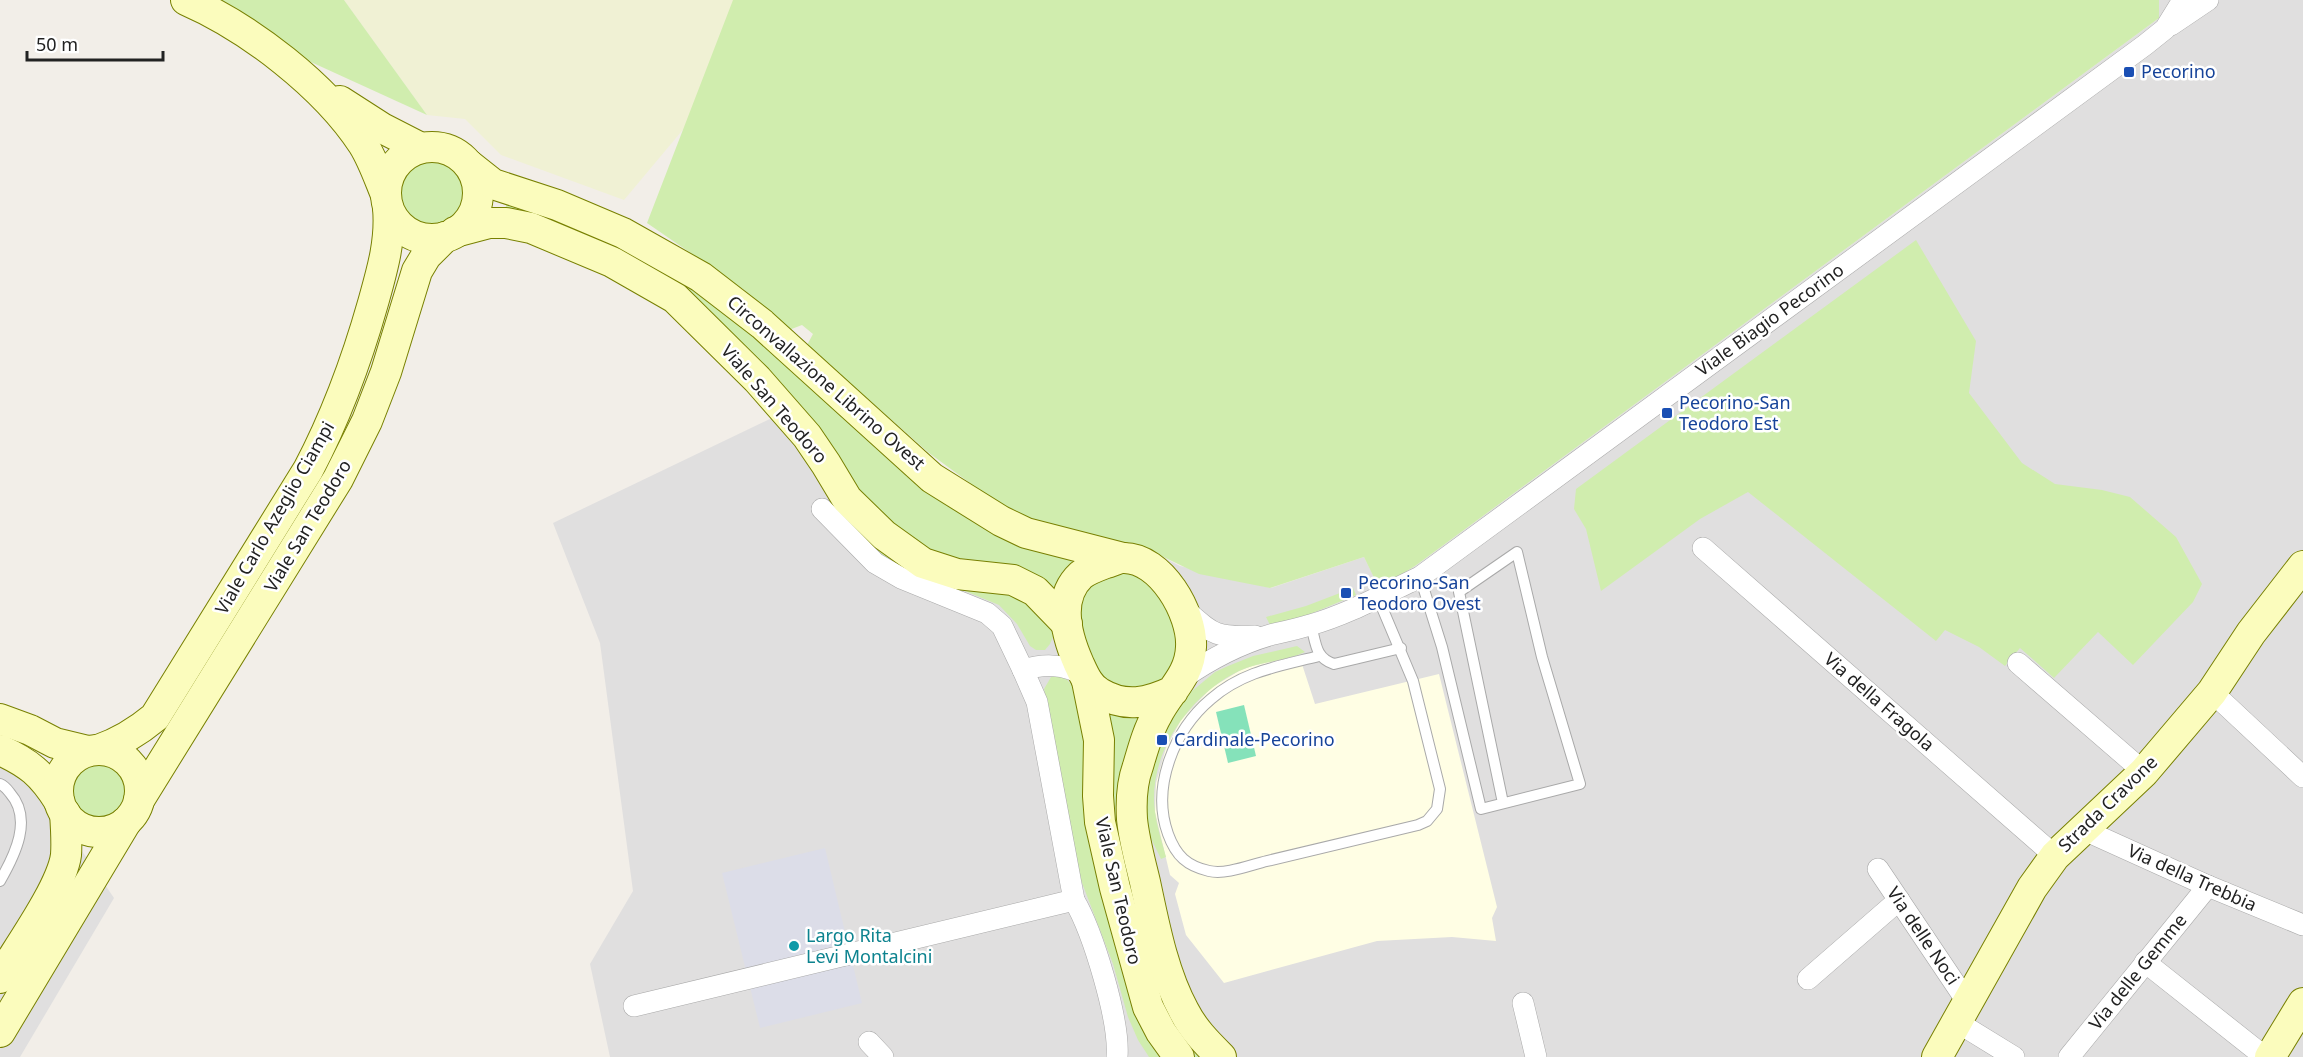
<svg xmlns="http://www.w3.org/2000/svg" width="2303" height="1057" font-family="'Noto Sans',sans-serif">
<style>
.residential{fill:#e0dfdf}
.education{fill:#fffee4}
.farmland{fill:#f0f1d4}
.grass{fill:#d0edae}
.pitch{fill:#85e2ba}
.plaza{fill:#dcdde8}
.lines{fill:none;stroke-linecap:round;stroke-linejoin:round}
.lane-casing{stroke:#a9a9a9;stroke-width:12}
.street-casing{stroke:#a9a9a9;stroke-width:22}
.secondary-casing{stroke:#788002;stroke-width:32}
.lane{stroke:#fff;stroke-width:10}
.street{stroke:#fff;stroke-width:21}
.secondary{stroke:#fbfcbd;stroke-width:30}
.transit-dot{fill:#1a4fb4;stroke:#fff;stroke-width:2}
.culture-dot{fill:#0f9aa8;stroke:#fff;stroke-width:2}
.labels{text-anchor:middle;stroke-width:5;stroke-linejoin:round;paint-order:stroke}
.transit-label{font-size:18px;fill:#164399;stroke:#fff;text-anchor:start}
.street-label{font-size:18px;fill:#222;stroke:#fff}
.culture-label{font-size:18px;fill:#0d838f;stroke:#fff;text-anchor:start}
</style>
<rect width="100%" height="100%" fill="#f2eee8"/>
<g class="residential">
<path d="M 2159,0 L 2303,0 L 2303,1057 L 610,1057 L 590,964 L 633,891 L 600,643 L 553,523 L 774,417 L 839,508 L 883,557 L 974,486 L 1004,508 L 1151,551 L 1180,566 L 1271,588 L 1364,557 L 1379,587 L 1415,566 L 2159,18 Z"/>
<path d="M 0,762 L 43,794 L 114,898 L 20,1057 L 0,1057 Z"/>
</g>
<path class="education" d="M 1299,655 L 1315,704 L 1439,674 L 1497,907 L 1492,918 L 1496,941 L 1452,937 L 1377,941 L 1224,983 L 1186,935 L 1175,894 L 1179,883 L 1170,875 L 1155,812 L 1156,783 L 1166,748 L 1181,720 L 1211,688 L 1239,671 L 1252,666 Z"/>
<path class="farmland" d="M 344,0 L 734,0 L 713,60 L 686,126 L 624,200 L 501,155 L 465,119 L 427,115 Z"/>
<g class="grass">
<path d="M 208,0 L 344,0 L 427,115 L 289,52 Z"/>
<path d="M 733,0 L 2159,0 L 2159,18 L 1415,566 L 1379,588 L 1364,557 L 1270,588 L 1199,574 L 1151,551 L 1040,524 L 1004,508 L 929,453 L 807,345 L 813,334 L 802,325 L 789,330 L 743,289 L 647,223 Z"/>
<circle cx="433" cy="193" r="35"/>
<path d="M 507,203 L 525,205 L 674,272 L 844,409 L 1077,560 L 1058,597 L 985,566 L 930,554 L 870,509 L 747,355 L 505,209 Z"/>
<path d="M 1916,240 L 1976,341 L 1969,393 L 2022,463 L 2055,484 L 2102,490 L 2130,497 L 2176,537 L 2202,584 L 2193,602 L 2133,665 L 2098,632 L 2054,678 L 2020,648 L 2005,666 L 1979,647 L 1945,630 L 1936,641 L 1748,492 L 1700,519 L 1601,591 L 1586,529 L 1574,509 L 1576,489 Z"/>
<path d="M 840,503 L 858,524 L 1023,594 L 1051,627 L 1053,637 L 1050,644 L 1045,650 L 1036,650 L 1030,646 L 1017,624 L 999,605 L 938,580 L 885,562 Z"/>
<path d="M 1135,571 L 1157,586 L 1180,637 L 1171,676 L 1136,694 L 1097,677 L 1079,639 L 1080,596 L 1097,576 Z"/>
<path d="M 1353,588 L 1356,595 L 1303,617 L 1270,625 L 1266,617 L 1306,606 Z"/>
<path d="M 1297,646 L 1305,652 C 1284,662 1260,661 1239,671 C 1189,695 1147,755 1155,812 C 1157,827 1162,842 1166,857 L 1161,859 L 1146,828 L 1144,808 L 1154,748 L 1186,696 L 1215,672 L 1228,666 L 1253,656 Z"/>
<path d="M 1058,674 C 1073,681 1076,692 1080,707 L 1106,909 L 1124,979 L 1143,1027 L 1163,1057 L 1149,1057 L 1138,1040 L 1128,1017 L 1113,964 L 1079,875 L 1044,689 L 1051,677 Z"/>
<path d="M 1105,710 L 1138,715 L 1126,766 L 1204,1057 L 1190,1057 L 1155,1001 L 1113,820 Z"/>
<circle cx="99" cy="791" r="28"/>
</g>
<path class="pitch" d="M 1244,705 L 1256,756 L 1228,763 L 1216,712 Z"/>
<path class="plaza" d="M 825,848 L 862,1003 L 760,1028 L 722,873 Z"/>
<g class="lines">
<g class="lane-casing">
<g id="lane">
<path d="M 1420,577 L 1442,647 L 1481,809 L 1580,784 L 1542,657 L 1517,552 L 1459,592 L 1503,803"/>
<path d="M 1311,625 C 1316,643 1315,658 1334,664 L 1401,648"/>
<path d="M 1319,656 C 1280,666 1243,671 1211,699 C 1174,730 1151,787 1168,834 C 1176,856 1187,866 1209,871 C 1226,875 1250,865 1267,861 C 1317,849 1367,837 1418,825 L 1427,821 L 1437,809 L 1440,789 L 1413,681 L 1378,598"/>
<path d="M 0,784 C 5,786 7,789 10,793 C 33,819 15,855 0,881"/>
</g>
</g>
<g class="street-casing">
<g id="street">
<path d="M 2171,25 L 2208,0"/>
<path d="M 822,509 L 875,563 L 901,578 L 987,613 L 1002,626 L 1023,670"/>
<path d="M 1703,548 L 2055,856"/>
<path d="M 1182,607 C 1213,634 1213,638 1255,636"/>
<path d="M 2018,663 L 2144,772"/>
<path d="M 1084,675 C 1064,664 1045,663 1023,670 L 1037,702 L 1074,900 C 1093,932 1120,1021 1117,1057"/>
<path d="M 1183,678 C 1209,660 1239,644 1270,635 C 1283,632 1297,629 1310,625 C 1349,614 1384,594 1420,577 L 2145,45 L 2165,29 L 2183,0"/>
<path d="M 2212,692 L 2303,777"/>
<path d="M 2082,829 L 2208,886 L 2303,925"/>
<path d="M 1878,869 L 1968,1003"/>
<path d="M 2145,962 L 2265,1057"/>
<path d="M 1808,979 L 1899,900"/>
<path d="M 1523,1003 L 1536,1057"/>
<path d="M 634,1006 L 1074,900"/>
<path d="M 1957,1022 L 2014,1057"/>
<path d="M 869,1042 L 883,1057"/>
<path d="M 2069,1057 L 2208,886"/>
</g>
</g>
<g class="secondary-casing">
<g id="secondary">
<path d="M 186,0 C 250,28 325,86 363,144 C 373,160 379,178 386,195"/>
<path d="M 340,101 L 382,128 L 421,148"/>
<circle cx="432" cy="193" r="46"/>
<path d="M 469,165 L 493,184 L 557,205 L 623,233 L 701,277 L 762,324 L 932,478 L 1001,521 L 1026,533 L 1123,558"/>
<path d="M 455,232 L 489,223 L 506,223 L 531,228 L 612,262 L 675,298 L 757,379 L 807,436 L 826,464 L 847,499 L 884,535 L 923,563 L 957,574 L 1013,580 L 1035,591 L 1067,624"/>
<path d="M 1087,681 L 1099,740 L 1098,796 L 1100,822 L 1115,888 L 1148,1007 L 1161,1032 L 1179,1057"/>
<path d="M 1173,691 C 1148,703 1125,708 1100,693 C 1089,687 1084,675 1079,664 C 1067,637 1055,599 1081,575 C 1087,570 1098,566 1106,563 C 1111,562 1118,558 1123,558 C 1161,557 1193,614 1191,647 C 1190,676 1169,691 1157,715 C 1148,730 1143,749 1138,766 C 1132,782 1131,802 1132,819 C 1134,840 1140,861 1145,882 C 1154,924 1163,973 1184,1011 C 1193,1029 1207,1043 1221,1057"/>
<path d="M 0,719 L 30,730 L 55,743 L 88,751"/>
<path d="M 0,750 C 29,763 42,774 59,801"/>
<path d="M 98,750 C 121,742 137,732 155,717 L 308,470 C 337,415 356,363 373,303 C 382,271 391,241 388,208"/>
<circle cx="99" cy="791" r="41"/>
<path d="M 139,800 L 338,479 L 367,421 L 386,372 L 417,271 L 426,256 L 445,237"/>
<path d="M 0,978 C 18,948 62,887 66,855 C 67,841 66,827 65,813"/>
<path d="M 0,1032 L 126,822"/>
<path d="M 1937,1057 L 2032,888 L 2055,856 L 2144,772 L 2212,692 L 2251,633 L 2303,566"/>
<path d="M 2270,1057 L 2303,1003"/>
</g>
</g>
<use href="#lane" class="lane"/>
<use href="#street" class="street"/>
<use href="#secondary" class="secondary"/>
</g>
<g class="transit-dot">
<rect x="2123" y="66" width="12" height="12" rx="3"/>
<rect x="1661" y="407" width="12" height="12" rx="3"/>
<rect x="1340" y="587" width="12" height="12" rx="3"/>
<rect x="1156" y="734" width="12" height="12" rx="3"/>
</g>
<circle class="culture-dot" cx="794" cy="946" r="6"/>
<g class="labels">
<g class="transit-label">
<text x="2141" y="78">Pecorino</text>
<text x="1679" y="409">Pecorino-San<tspan x="1679" dy="21">Teodoro Est</tspan></text>
<text x="1358" y="589">Pecorino-San<tspan x="1358" dy="21">Teodoro Ovest</tspan></text>
<text x="1174" y="746">Cardinale-Pecorino</text>
</g>
<g class="street-label">
<text transform="translate(1770 320) rotate(-36)" y="6">Viale Biagio Pecorino</text>
<text transform="translate(826 383) rotate(41)" y="6">Circonvallazione Librino Ovest</text>
<text transform="translate(774 404) rotate(49)" y="6">Viale San Teodoro</text>
<text transform="translate(275 518) rotate(-60)" y="6">Viale Carlo Azeglio Ciampi</text>
<text transform="translate(308 526) rotate(-59)" y="6">Viale San Teodoro</text>
<text transform="translate(1879 702) rotate(41)" y="6">Via della Fragola</text>
<text transform="translate(2108 804) rotate(-44)" y="6">Strada Cravone</text>
<text transform="translate(2192 878) rotate(24)" y="6">Via della Trebbia</text>
<text transform="translate(1118 891) rotate(77)" y="6">Viale San Teodoro</text>
<text transform="translate(1923 936) rotate(56)" y="6">Via delle Noci</text>
<text transform="translate(2138 972) rotate(-51)" y="6">Via delle Gemme</text>
</g>
<g class="culture-label">
<text x="806" y="942">Largo Rita<tspan x="806" dy="21">Levi Montalcini</tspan></text>
</g>
</g>
<path d="M27 51v9h136v-9" fill="none" stroke="#222222" stroke-width="3"/>
<text x="36" y="51" font-size="18" fill="#222222" stroke="#ffffff" stroke-width="4.5" paint-order="stroke">50 m</text>
</svg>
